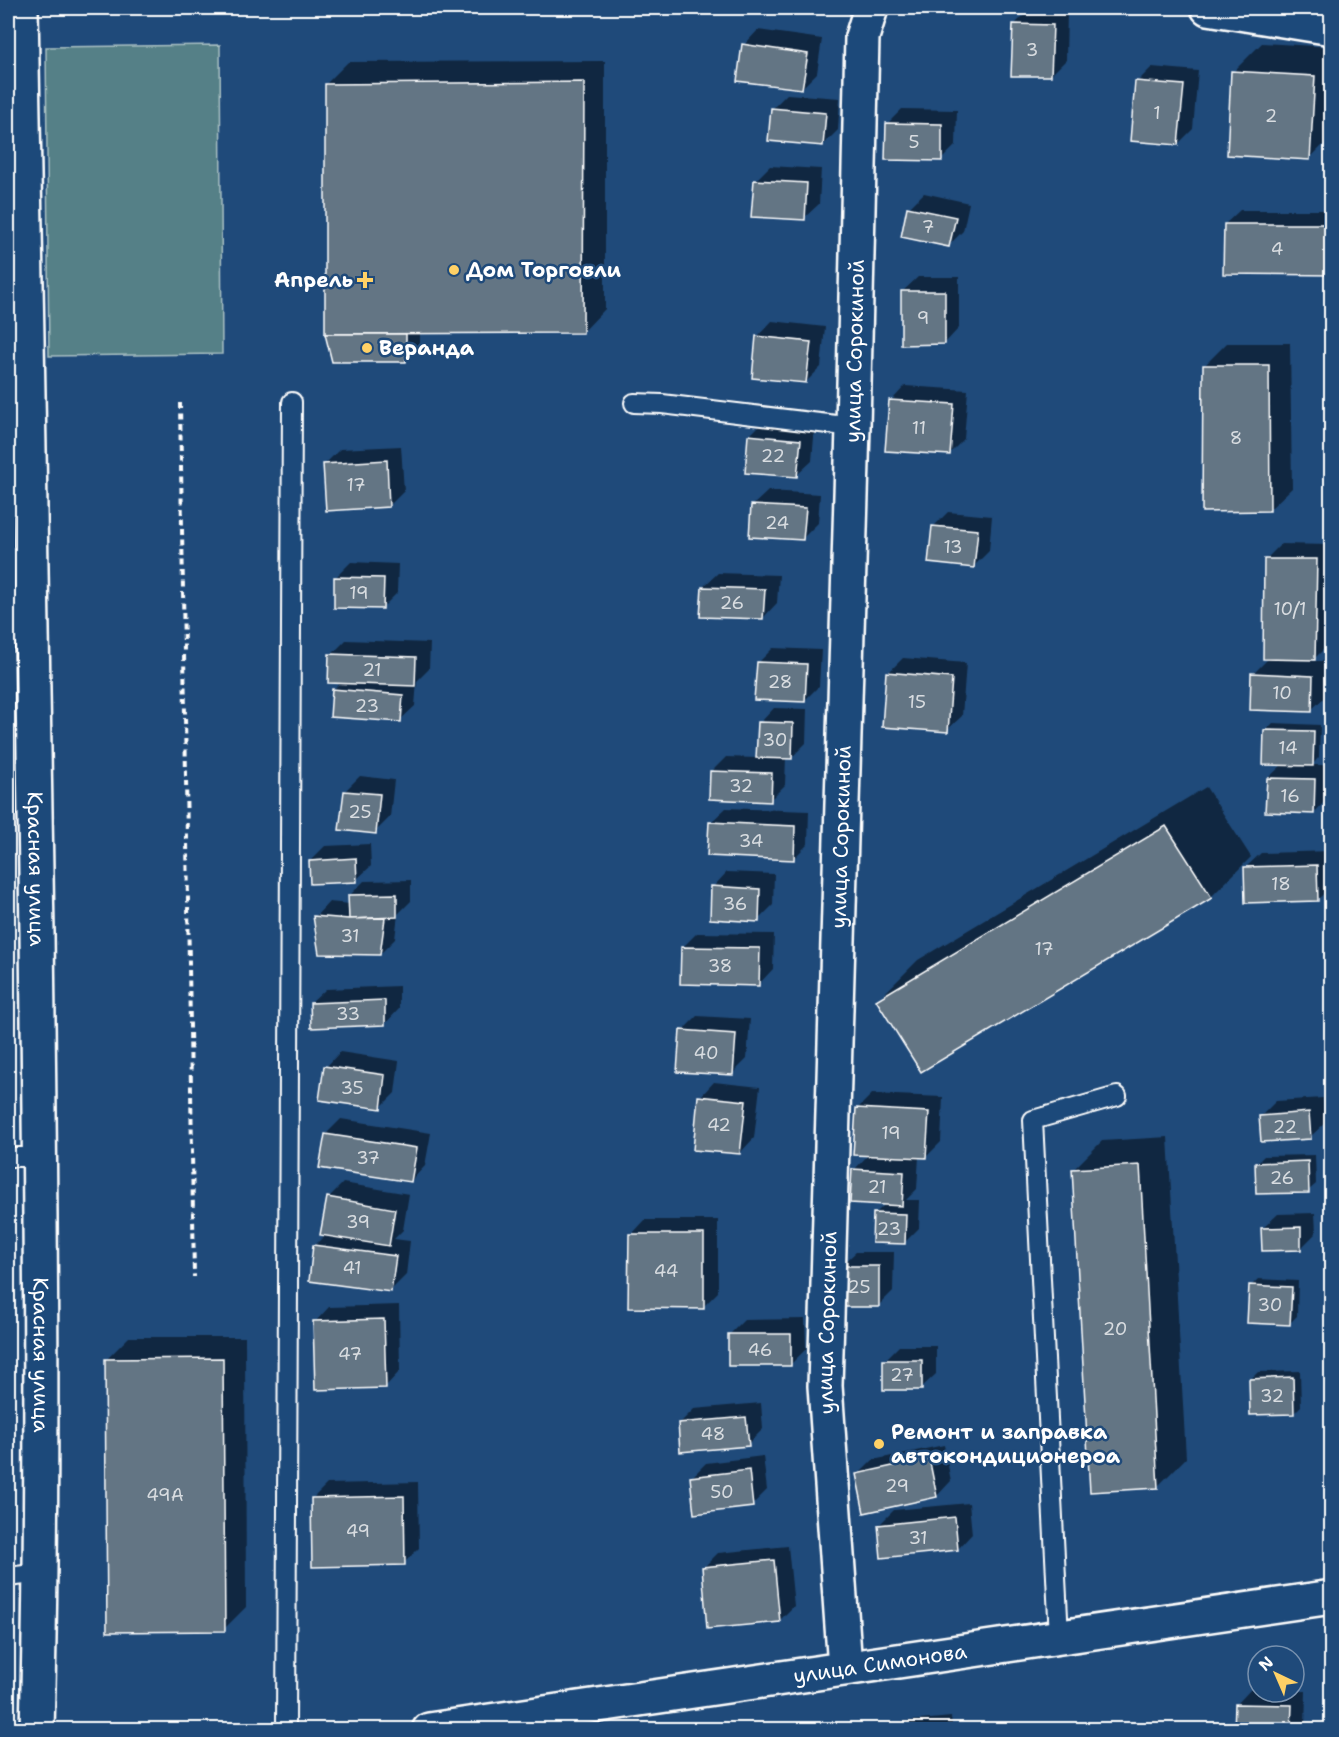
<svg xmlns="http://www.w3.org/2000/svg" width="1339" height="1737" font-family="'Shantell Sans',sans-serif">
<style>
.green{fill:#558087;stroke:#aac0c3;stroke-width:1.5}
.shadow{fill:#0007}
.building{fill:#647584;stroke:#fff;stroke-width:1.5}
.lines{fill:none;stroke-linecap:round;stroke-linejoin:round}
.lane-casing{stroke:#fff;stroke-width:22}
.street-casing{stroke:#fff;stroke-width:38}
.secondary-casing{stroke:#fff;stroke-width:38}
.path{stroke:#fff;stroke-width:4;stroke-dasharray:6 4.5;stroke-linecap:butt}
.lane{stroke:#1f4a7a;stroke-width:18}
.street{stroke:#1f4a7a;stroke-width:33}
.secondary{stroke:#1f4a7a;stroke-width:33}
.poi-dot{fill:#ffd166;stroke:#1f4a7a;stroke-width:2}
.labels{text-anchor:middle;stroke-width:5;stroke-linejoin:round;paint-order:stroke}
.number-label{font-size:18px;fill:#d8dce0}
.poi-label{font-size:21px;font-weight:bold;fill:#fff;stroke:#1f4a7a;text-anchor:start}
.street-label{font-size:21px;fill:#fff;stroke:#1f4a7a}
</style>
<rect width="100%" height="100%" fill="#1f4a7a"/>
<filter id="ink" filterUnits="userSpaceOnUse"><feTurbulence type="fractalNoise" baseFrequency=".0167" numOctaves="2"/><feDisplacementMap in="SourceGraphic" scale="12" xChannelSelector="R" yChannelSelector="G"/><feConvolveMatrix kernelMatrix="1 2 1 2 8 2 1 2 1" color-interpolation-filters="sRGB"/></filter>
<g filter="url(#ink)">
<path class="green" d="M 220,45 L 222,354 L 49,356 L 46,47 Z"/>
<g class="shadow">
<path d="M 304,8 L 411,8 L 409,10 Z"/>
<path d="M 1029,10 L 1067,10 L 1066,60 L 1051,75 L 1014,25 Z"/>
<path d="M 758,30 L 822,39 L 817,73 L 802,88 L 744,45 Z"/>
<path d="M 1262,43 L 1332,47 L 1332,136 L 1310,158 L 1233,72 Z"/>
<path d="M 605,61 L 605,309 L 583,332 L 420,332 L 420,346 L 405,360 L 333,360 L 326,334 L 326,84 L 348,62 Z"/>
<path d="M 1152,67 L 1198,71 L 1193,129 L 1178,144 L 1137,82 Z"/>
<path d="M 787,94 L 840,98 L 838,130 L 823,145 L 773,108 Z"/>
<path d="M 902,109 L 957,110 L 956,145 L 941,160 L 887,124 Z"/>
<path d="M 770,166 L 821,169 L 819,204 L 804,218 L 755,181 Z"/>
<path d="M 924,193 L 969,203 L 963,231 L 949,245 L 909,208 Z"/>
<path d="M 1240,210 L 1332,210 L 1332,273 L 1225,224 Z"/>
<path d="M 918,277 L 959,277 L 959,328 L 945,343 L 903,291 Z"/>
<path d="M 772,321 L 825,327 L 821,367 L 806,382 L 758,336 Z"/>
<path d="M 1227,343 L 1290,343 L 1292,488 L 1269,510 L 1205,365 Z"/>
<path d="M 905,386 L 968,390 L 964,439 L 949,454 L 891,401 Z"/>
<path d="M 764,421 L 815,425 L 812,461 L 797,475 L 749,436 Z"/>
<path d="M 401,446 L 404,491 L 389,506 L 325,464 L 340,449 Z"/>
<path d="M 768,491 L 820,494 L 818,523 L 803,538 L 753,505 Z"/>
<path d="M 948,512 L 992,516 L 989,551 L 974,566 L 933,527 Z"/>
<path d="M 1281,544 L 1331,545 L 1330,643 L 1312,661 L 1328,661 L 1326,696 L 1311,710 L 1253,674 L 1269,658 L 1266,559 Z"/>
<path d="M 351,562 L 398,564 L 397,593 L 382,608 L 336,577 Z"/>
<path d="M 718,573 L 779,575 L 777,603 L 763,618 L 703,587 Z"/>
<path d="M 346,640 L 430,643 L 429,669 L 417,681 L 415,706 L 400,720 L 333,690 L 341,682 L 331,655 Z"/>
<path d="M 773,648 L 821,650 L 819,686 L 804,701 L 758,663 Z"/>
<path d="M 903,658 L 966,663 L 962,716 L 947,730 L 888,673 Z"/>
<path d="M 774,708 L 807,709 L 806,743 L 791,758 L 786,757 L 785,785 L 770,800 L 712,771 L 726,757 L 758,758 L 760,723 Z"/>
<path d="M 1273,723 L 1320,725 L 1319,757 L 1312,765 L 1329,765 L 1328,798 L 1314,813 L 1268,778 L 1283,764 L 1266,730 Z"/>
<path d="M 360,776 L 394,780 L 390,817 L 375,832 L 345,791 Z"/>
<path d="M 1206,787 L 1251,857 L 1211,897 L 878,1000 L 918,960 Z"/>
<path d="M 726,808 L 809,811 L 808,844 L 793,859 L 711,822 Z"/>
<path d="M 370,844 L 371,866 L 356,880 L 310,861 L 325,846 Z"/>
<path d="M 1332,851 L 1332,886 L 1317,900 L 1246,867 L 1261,853 Z"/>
<path d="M 727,872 L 774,874 L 773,905 L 758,920 L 713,887 Z"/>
<path d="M 411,880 L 411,901 L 398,914 L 395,939 L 380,954 L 315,917 L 329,902 L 350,904 L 349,896 L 364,881 Z"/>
<path d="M 697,933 L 774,934 L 773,969 L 759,984 L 682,948 Z"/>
<path d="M 399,986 L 399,1009 L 385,1024 L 311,1003 L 326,989 Z"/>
<path d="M 697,1016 L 750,1019 L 747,1059 L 732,1074 L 682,1031 Z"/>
<path d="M 340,1052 L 399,1061 L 395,1093 L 380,1108 L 326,1067 Z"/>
<path d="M 714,1082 L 760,1087 L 754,1138 L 740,1153 L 700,1097 Z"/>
<path d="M 872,1094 L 943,1097 L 941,1142 L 926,1157 L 919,1156 L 917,1189 L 906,1200 L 920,1200 L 919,1228 L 904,1243 L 875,1214 L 886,1203 L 854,1170 L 869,1154 L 857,1109 Z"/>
<path d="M 1323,1098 L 1325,1123 L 1310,1137 L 1261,1116 L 1276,1101 Z"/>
<path d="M 341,1119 L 431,1133 L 425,1166 L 411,1181 L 326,1134 Z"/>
<path d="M 1168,1137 L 1186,1458 L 1157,1487 L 1073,1170 L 1102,1141 Z"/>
<path d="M 1315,1155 L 1316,1184 L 1308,1191 L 1257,1163 L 1264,1156 Z"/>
<path d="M 343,1183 L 409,1194 L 403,1230 L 394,1239 L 410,1241 L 406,1275 L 391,1290 L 315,1245 L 326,1234 L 328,1198 Z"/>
<path d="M 1315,1213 L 1316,1233 L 1301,1248 L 1263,1228 L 1278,1214 Z"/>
<path d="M 645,1220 L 718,1220 L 718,1292 L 703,1307 L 631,1235 Z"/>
<path d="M 856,1252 L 894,1252 L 893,1291 L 879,1305 L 841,1266 Z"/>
<path d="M 1258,1279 L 1298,1281 L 1297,1316 L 1290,1323 L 1251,1286 Z"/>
<path d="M 399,1305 L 400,1371 L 386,1386 L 315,1322 L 329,1307 Z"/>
<path d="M 805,1319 L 806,1349 L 791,1364 L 729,1335 L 744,1320 Z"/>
<path d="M 129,1337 L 245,1337 L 246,1607 L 224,1629 L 107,1359 Z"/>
<path d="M 899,1346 L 936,1346 L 936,1374 L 921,1388 L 885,1360 Z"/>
<path d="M 1300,1371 L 1301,1406 L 1294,1413 L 1251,1379 L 1258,1372 Z"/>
<path d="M 761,1403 L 763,1429 L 748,1444 L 679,1424 L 694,1409 Z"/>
<path d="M 944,1445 L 951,1481 L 937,1496 L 858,1475 L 873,1460 Z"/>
<path d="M 763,1456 L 767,1490 L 752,1505 L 692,1477 L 706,1463 Z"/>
<path d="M 418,1482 L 419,1548 L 404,1563 L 312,1499 L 327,1484 Z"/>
<path d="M 969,1503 L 972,1534 L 958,1549 L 879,1525 L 894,1510 Z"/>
<path d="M 788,1546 L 794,1606 L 779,1621 L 703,1568 L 718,1553 Z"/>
<path d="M 1251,1689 L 1258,1690 L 1258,1692 L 1306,1691 L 1305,1730 L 1236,1730 L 1237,1704 Z"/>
<path d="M 951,1717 L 953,1730 L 855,1730 L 858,1726 Z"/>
<path d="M 1159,1721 L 1160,1730 L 1117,1730 L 1123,1723 Z"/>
</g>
<g class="building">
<path d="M 302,8 L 409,8 L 409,11 L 302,9 Z"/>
<path d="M 1013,24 L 1053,25 L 1051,76 L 1011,76 Z"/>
<path d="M 742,44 L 808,54 L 802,89 L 737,81 Z"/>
<path d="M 1231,71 L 1315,76 L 1310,160 L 1227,155 Z"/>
<path d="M 1135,81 L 1184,85 L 1178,145 L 1130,141 Z"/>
<path d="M 584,82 L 583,333 L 325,334 L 325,84 Z"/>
<path d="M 771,108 L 826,113 L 823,146 L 768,141 Z"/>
<path d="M 886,123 L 942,124 L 942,161 L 885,160 Z"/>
<path d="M 754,180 L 807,183 L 805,220 L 751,217 Z"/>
<path d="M 907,207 L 956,217 L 949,247 L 901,237 Z"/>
<path d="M 1224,224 L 1332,224 L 1332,275 L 1223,274 Z"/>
<path d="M 901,291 L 945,291 L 945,344 L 901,345 Z"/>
<path d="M 325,334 L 406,334 L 406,362 L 332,362 Z"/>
<path d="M 756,336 L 811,342 L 806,383 L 752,378 Z"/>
<path d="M 1203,365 L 1269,365 L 1270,511 L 1202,512 Z"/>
<path d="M 889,400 L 954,404 L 950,455 L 885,451 Z"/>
<path d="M 748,435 L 801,440 L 797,477 L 745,473 Z"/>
<path d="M 387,460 L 389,507 L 326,511 L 323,464 Z"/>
<path d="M 751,505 L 806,508 L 803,540 L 749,537 Z"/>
<path d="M 932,526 L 978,530 L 974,568 L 928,563 Z"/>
<path d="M 1264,559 L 1317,559 L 1315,660 L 1263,659 Z"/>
<path d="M 334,577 L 384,578 L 383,609 L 334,608 Z"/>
<path d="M 702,587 L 765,589 L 763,619 L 700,617 Z"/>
<path d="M 329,654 L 416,657 L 415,686 L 328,683 Z"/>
<path d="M 757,662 L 807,664 L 805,702 L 754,700 Z"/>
<path d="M 886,672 L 952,678 L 948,732 L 882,727 Z"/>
<path d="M 1251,673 L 1313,676 L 1312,712 L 1250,710 Z"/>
<path d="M 332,689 L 403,695 L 401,722 L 330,717 Z"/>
<path d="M 758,722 L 793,723 L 792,759 L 756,758 Z"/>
<path d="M 1264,730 L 1314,731 L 1313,766 L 1263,765 Z"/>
<path d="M 710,771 L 772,773 L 771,802 L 709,799 Z"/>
<path d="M 1267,778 L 1315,779 L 1314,814 L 1265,812 Z"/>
<path d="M 344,791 L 380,794 L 376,834 L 339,830 Z"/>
<path d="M 709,822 L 795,826 L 794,860 L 707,856 Z"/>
<path d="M 1166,826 L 1212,898 L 921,1072 L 876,1000 Z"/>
<path d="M 356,858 L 357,882 L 310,884 L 309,861 Z"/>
<path d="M 1317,865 L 1318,901 L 1245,903 L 1244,867 Z"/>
<path d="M 711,886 L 760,889 L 759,922 L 710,919 Z"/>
<path d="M 397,894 L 397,917 L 349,919 L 348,895 Z"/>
<path d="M 313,916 L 349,919 L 385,918 L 380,955 L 319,954 Z"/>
<path d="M 681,947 L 760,948 L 759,986 L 680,984 Z"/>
<path d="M 385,1000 L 385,1025 L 311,1028 L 310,1003 Z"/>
<path d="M 680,1030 L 736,1034 L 733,1075 L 677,1072 Z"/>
<path d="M 324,1066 L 385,1075 L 381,1109 L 319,1100 Z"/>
<path d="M 698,1096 L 746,1101 L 740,1154 L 693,1150 Z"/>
<path d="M 856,1108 L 929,1112 L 926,1158 L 853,1155 Z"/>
<path d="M 1309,1112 L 1311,1139 L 1261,1142 L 1259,1116 Z"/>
<path d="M 325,1134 L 417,1148 L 411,1182 L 319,1168 Z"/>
<path d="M 1308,1161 L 1309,1193 L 1256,1194 L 1255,1163 Z"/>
<path d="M 1140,1165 L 1158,1488 L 1090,1492 L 1072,1169 Z"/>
<path d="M 852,1169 L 904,1172 L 902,1206 L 850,1203 Z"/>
<path d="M 327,1197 L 395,1209 L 389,1246 L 320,1235 Z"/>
<path d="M 873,1213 L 906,1214 L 905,1244 L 872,1243 Z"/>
<path d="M 1301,1227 L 1301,1250 L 1262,1251 L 1261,1228 Z"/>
<path d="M 629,1234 L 704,1234 L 704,1309 L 628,1308 Z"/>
<path d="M 313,1245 L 396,1256 L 391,1292 L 309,1281 Z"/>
<rect x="839" y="1266" width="40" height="41"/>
<path d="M 1249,1285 L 1292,1287 L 1290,1325 L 1247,1323 Z"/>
<path d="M 384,1319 L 386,1388 L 315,1390 L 313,1321 Z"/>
<rect x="728" y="1334" width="63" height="32"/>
<path d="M 223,1358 L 225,1631 L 107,1632 L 105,1359 Z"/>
<rect x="883" y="1360" width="39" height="30"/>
<path d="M 1293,1377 L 1294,1414 L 1250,1415 L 1249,1379 Z"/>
<path d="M 746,1417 L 749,1446 L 680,1452 L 678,1423 Z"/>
<path d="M 929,1458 L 937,1497 L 864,1513 L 856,1474 Z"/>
<path d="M 749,1470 L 753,1507 L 694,1514 L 690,1477 Z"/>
<path d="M 404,1496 L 405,1565 L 312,1567 L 311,1498 Z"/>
<path d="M 955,1517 L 958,1550 L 881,1558 L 878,1525 Z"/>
<path d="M 774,1560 L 780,1622 L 707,1629 L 702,1567 Z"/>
<path d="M 1235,1704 L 1292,1705 L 1291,1730 L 1234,1730 Z"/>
</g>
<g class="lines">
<g class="lane-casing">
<g id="lane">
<path d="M 634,403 L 662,404 L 853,427"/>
<path d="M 8,1157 L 40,1157"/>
<path d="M 8,1577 L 41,1573"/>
<path d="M 1059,1637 L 1033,1120 L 1117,1096"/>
<path d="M 286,1730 L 292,402"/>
</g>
</g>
<g class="street-casing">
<g id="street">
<path d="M 1208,8 L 1332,28"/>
<path id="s1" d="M 845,1668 L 825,1386 L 853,427 L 862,37 L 871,8"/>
</g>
</g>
<g class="secondary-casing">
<g id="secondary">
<path id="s2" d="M 21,8 C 27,316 32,625 37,933 C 40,1199 44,1464 37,1730"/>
<path id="s3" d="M 429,1730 L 1332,1597"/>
</g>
</g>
<path class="path" d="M 180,403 L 194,1277"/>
<use href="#lane" class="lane"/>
<use href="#street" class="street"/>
<use href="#secondary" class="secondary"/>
</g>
</g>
<g class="poi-dot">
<circle cx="454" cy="270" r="6"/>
<path d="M362 271h6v6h6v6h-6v6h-6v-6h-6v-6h6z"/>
<circle cx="367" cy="348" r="6"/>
<circle cx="879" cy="1444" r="6"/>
</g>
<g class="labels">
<g class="number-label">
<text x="1032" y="56">3</text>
<text x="1157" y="119">1</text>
<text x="1271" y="122">2</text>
<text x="914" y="148">5</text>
<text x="928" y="233">7</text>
<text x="1277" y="255">4</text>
<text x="923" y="324">9</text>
<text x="919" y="434">11</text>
<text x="1236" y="444">8</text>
<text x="773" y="462">22</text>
<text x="356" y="491">17</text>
<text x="777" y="529">24</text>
<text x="953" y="553">13</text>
<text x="359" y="599">19</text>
<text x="732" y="609">26</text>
<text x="1290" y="615">10/1</text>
<text x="372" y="676">21</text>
<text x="780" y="688">28</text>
<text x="1282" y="699">10</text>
<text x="917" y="708">15</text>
<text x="367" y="712">23</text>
<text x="775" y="746">30</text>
<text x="1288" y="754">14</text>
<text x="741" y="792">32</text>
<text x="1290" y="802">16</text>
<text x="360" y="818">25</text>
<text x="751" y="847">34</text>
<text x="1281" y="890">18</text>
<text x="735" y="910">36</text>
<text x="350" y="942">31</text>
<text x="1044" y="955">17</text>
<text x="720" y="972">38</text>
<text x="348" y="1020">33</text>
<text x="706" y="1059">40</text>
<text x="352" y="1094">35</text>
<text x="719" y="1131">42</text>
<text x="1285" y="1133">22</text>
<text x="891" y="1139">19</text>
<text x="368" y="1164">37</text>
<text x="1282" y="1184">26</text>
<text x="877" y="1193">21</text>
<text x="358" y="1228">39</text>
<text x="889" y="1235">23</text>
<text x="352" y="1274">41</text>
<text x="666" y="1277">44</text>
<text x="859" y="1293">25</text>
<text x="1270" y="1311">30</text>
<text x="1115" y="1335">20</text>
<text x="760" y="1356">46</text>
<text x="350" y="1360">47</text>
<text x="902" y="1381">27</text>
<text x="1272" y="1402">32</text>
<text x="713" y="1440">48</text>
<text x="897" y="1492">29</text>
<text x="722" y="1498">50</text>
<text x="165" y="1501">49А</text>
<text x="358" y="1537">49</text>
<text x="918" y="1544">31</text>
</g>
<g class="poi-label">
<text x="466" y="277">Дом Торговли</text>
<text x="353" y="287" text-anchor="end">Апрель</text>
<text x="379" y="355">Веранда</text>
<text x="891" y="1439">Ремонт и заправка<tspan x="891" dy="24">автокондиционероа</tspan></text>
</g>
<g class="street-label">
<text dy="7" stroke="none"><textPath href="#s1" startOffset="1318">улица Сорокиной</textPath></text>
<text dy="7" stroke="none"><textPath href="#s1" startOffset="832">улица Сорокиной</textPath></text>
<text dy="7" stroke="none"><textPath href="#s2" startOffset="861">Красная улица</textPath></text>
<text dy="7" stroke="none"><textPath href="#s1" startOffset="346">улица Сорокиной</textPath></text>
<text dy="7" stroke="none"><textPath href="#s2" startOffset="1347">Красная улица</textPath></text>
<text dy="7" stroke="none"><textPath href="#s3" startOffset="456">улица Симонова</textPath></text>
</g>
</g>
<rect width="1339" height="1737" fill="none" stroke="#1f4a7a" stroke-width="30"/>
<rect x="15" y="15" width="1309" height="1707" fill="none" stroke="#fff" stroke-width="2" filter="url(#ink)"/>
<g transform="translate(1276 1674) rotate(316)"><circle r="28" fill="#1f4a7a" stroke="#7992af" stroke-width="1.5"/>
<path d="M0-4.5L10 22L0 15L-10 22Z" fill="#ffd166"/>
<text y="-9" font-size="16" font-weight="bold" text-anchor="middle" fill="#ffffff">N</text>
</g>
</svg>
